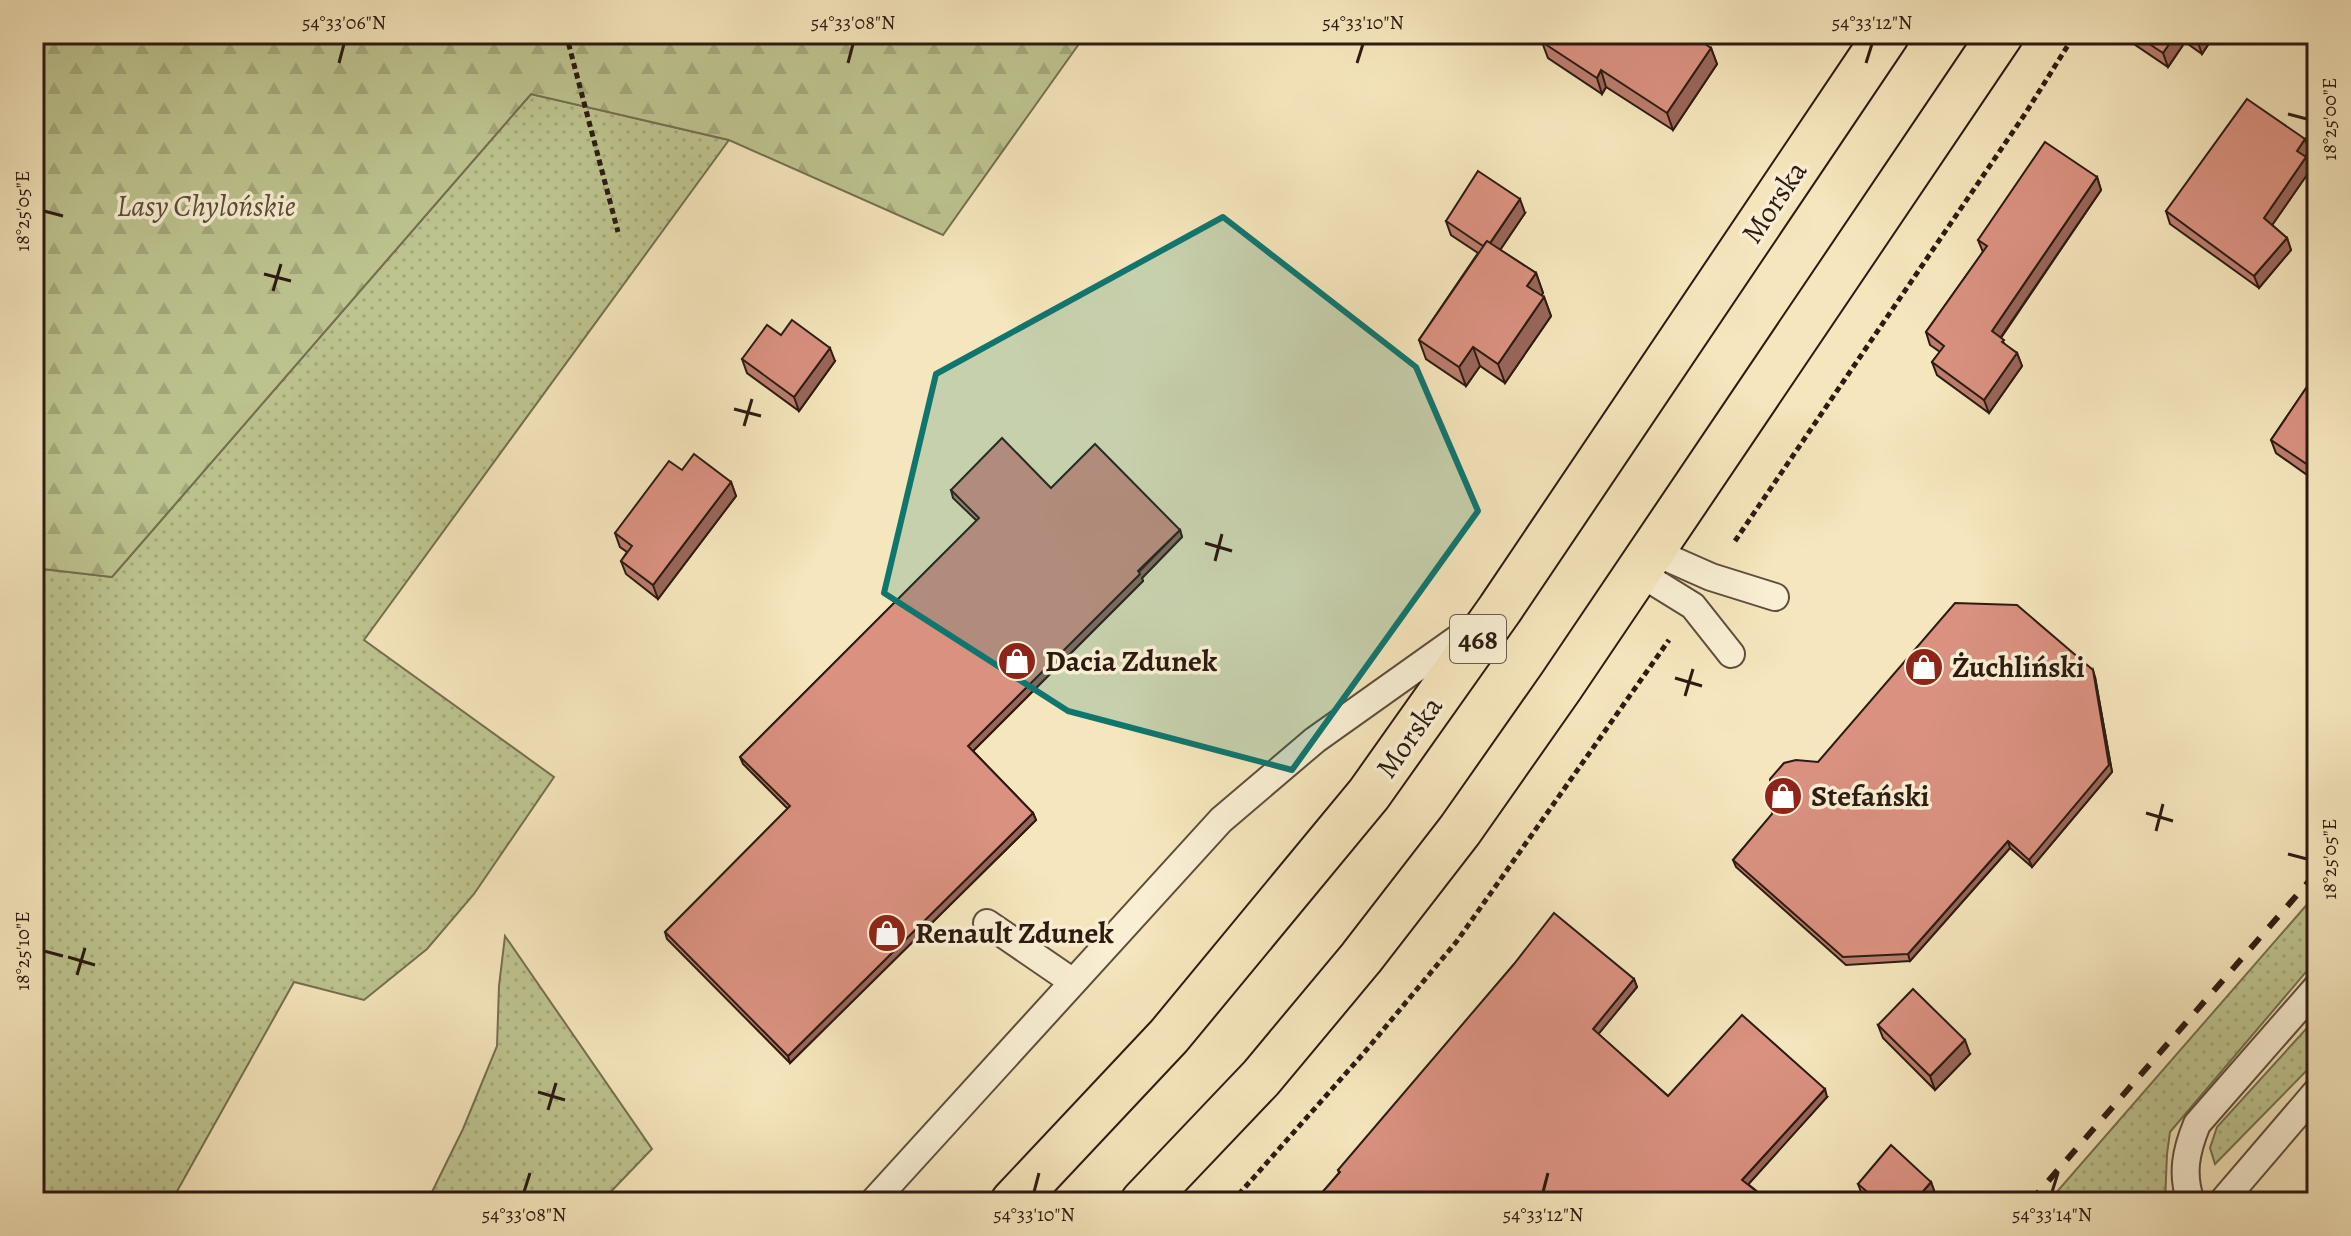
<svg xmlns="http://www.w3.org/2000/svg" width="2351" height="1236" font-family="Alegreya,serif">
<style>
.green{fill:url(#green-dots);stroke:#756f50;stroke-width:2}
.forest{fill:url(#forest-firs);stroke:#756f50;stroke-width:2}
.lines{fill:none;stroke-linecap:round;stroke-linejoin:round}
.lane-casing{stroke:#5f4d3c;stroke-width:30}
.primary-casing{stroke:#2d1a11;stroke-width:48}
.path{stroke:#2d1a11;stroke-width:5;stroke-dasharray:6 4;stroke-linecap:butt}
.lane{stroke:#f9efd4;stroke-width:26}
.primary{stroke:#f6e6bd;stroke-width:44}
.rail{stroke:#2d1a11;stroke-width:6;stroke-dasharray:14 14;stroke-linecap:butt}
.wall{fill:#bb7d6e;stroke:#2d1a11;stroke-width:2}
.shaded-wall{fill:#99665a;stroke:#2d1a11;stroke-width:2}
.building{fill:#da9180;stroke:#2d1a11;stroke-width:2}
.marked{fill:#0f766e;fill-opacity:0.2;stroke:#0f766e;stroke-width:6;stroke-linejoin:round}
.ticks{fill:none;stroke:#2d1a11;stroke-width:3}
.labels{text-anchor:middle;stroke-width:7;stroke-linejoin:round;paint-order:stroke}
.shield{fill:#f9efd4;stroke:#6a5a4c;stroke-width:2}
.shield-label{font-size:28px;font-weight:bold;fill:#2d1a11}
.street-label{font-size:30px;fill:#2d1a11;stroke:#f9efd4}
.park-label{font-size:30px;font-style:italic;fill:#584d37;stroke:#f9efd4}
.poi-label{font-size:30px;font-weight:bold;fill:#2d1a11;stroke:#f9efd4;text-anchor:start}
.neatline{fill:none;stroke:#2d1a11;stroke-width:3}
.ticks-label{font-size:20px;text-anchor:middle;fill:#2d1a11}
</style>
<defs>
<pattern id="green-dots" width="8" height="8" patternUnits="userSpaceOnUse" patternTransform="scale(2)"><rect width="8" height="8" fill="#bdc490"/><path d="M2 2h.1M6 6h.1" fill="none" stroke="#a3a87b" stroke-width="1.8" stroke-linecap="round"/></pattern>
<pattern id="forest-firs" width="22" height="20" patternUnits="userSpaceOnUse" patternTransform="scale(2)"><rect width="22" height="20" fill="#bdc490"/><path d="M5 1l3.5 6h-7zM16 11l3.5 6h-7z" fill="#a3a87b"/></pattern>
</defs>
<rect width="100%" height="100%" fill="#f6e6bd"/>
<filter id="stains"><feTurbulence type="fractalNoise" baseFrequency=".0025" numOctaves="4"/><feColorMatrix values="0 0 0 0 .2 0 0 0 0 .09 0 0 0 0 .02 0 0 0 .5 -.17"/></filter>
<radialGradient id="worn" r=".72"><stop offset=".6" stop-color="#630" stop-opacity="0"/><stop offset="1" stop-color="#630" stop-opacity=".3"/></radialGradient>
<g class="green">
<path d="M 531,94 L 729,140 L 364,640 L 554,777 L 474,894 L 427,949 L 364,1000 L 294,982 L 171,1202 L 34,1202 L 34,568 L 112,577 Z"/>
<path d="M 2317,893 L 2317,959 L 2170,1132 L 2167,1154 L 2165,1202 L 2048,1202 Z"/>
<path d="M 505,936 L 652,1149 L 601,1202 L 427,1202 L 463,1129 L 497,1046 L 499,986 Z"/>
<path d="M 2317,1017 L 2317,1060 L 2215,1164 L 2210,1148 L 2217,1127 Z"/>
</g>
<path class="forest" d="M 34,34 L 1086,34 L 943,235 L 729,140 L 531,94 L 112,577 L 34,568 Z"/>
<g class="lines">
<g class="lane-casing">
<g id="lane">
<path d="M 1652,551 L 1711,577 L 1775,597"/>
<path d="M 1638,572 L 1693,606 L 1731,654"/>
<path d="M 987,923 L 1073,982"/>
<path d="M 873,1202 L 1221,820 L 1315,740 L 1474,627"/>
<path d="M 2191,1202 C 2181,1174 2186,1151 2197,1124 L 2317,987"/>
<path d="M 2222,1202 L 2317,1091"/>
</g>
</g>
<g class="primary-casing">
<g id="primary">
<path d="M 1013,1202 L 1169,1036 L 1369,794 L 1500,609 L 1887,34"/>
<path d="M 1143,1202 L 1261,1078 L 1361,958 L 1460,830 L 1561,686 L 2001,34"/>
</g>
</g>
<g class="path">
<path d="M 566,34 L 618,232"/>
<path d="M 1735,541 L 2025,114 L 2075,34"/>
<path d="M 1232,1202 L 1363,1054 L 1457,941 L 1669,640"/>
</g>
<use href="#lane" class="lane"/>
<use href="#primary" class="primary"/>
<path class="rail" d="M 2030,1202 L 2317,872"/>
</g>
<g class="wall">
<path d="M 2125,34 L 2215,34 L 2202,54 L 2185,42 L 2168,67 L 2128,40 Z"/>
<path d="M 1542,42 L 1711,48 L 1717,64 L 1673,130 L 1606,87 L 1602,94 L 1548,58 Z"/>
<path d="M 2309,151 L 2306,157 L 2311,169 L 2272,225 L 2287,238 L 2291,250 L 2259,288 L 2170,224 L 2166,211 Z"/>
<path d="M 2097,177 L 2101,190 L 2001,338 L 2005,345 L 2017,353 L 2022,366 L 1989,413 L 1937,375 L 1932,362 L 1940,352 L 1930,345 L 1926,332 L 1983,252 L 1978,240 Z"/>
<path d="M 1525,213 L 1500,250 L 1536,273 L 1543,293 L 1541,295 L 1544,297 L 1551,316 L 1505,383 L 1480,366 L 1466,386 L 1426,359 L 1419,340 L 1478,253 L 1451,235 L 1446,221 Z"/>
<path d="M 781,335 L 835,361 L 799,411 L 747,373 L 742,359 Z"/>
<path d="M 2317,372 L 2317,482 L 2276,453 L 2271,440 Z"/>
<path d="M 682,470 L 731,482 L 736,496 L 658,599 L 626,574 L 621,561 L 627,552 L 620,547 L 615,533 Z"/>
<path d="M 1051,488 L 1180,530 L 1182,537 L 1142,578 L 1143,581 L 973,751 L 1033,813 L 1036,820 L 790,1063 L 667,939 L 665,932 L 788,809 L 743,764 L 740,757 L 977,521 L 953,498 L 951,490 Z"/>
<path d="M 2095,677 L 2112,772 L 2032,867 L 2010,848 L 1910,961 L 1846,965 L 1736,867 L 1733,860 L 1818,762 Z"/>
<path d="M 1634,979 L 1637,987 L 1598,1034 L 1668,1096 L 1827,1097 L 1748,1184 L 1770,1202 L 1461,1202 L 1459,1200 L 1457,1202 L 1314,1202 L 1339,1173 L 1338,1170 Z"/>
<path d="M 1878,1025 L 1970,1054 L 1935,1090 L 1883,1038 Z"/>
<path d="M 1931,1182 L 1936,1196 L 1931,1202 L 1868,1202 L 1863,1197 L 1858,1184 Z"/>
</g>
<g class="shaded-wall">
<path d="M 2176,34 L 2182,34 L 2185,42 L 2168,67 L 2163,53 Z"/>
<path d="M 2201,34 L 2215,34 L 2202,54 L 2197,40 Z"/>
<path d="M 1711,48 L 1717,64 L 1673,130 L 1667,113 Z"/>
<path d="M 1601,70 L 1606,87 L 1602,94 L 1597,78 Z"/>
<path d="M 2305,139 L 2309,151 L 2301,163 L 2297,151 Z"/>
<path d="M 2306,157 L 2311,169 L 2268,231 L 2264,218 Z"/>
<path d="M 2097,177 L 2101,190 L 1996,344 L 1992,331 Z"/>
<path d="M 1520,199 L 1525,213 L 1492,262 L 1487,248 Z"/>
<path d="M 2287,238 L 2291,250 L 2259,288 L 2254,276 Z"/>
<path d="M 1536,273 L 1543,293 L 1534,305 L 1527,286 Z"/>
<path d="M 1544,297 L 1551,316 L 1505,383 L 1498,364 Z"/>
<path d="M 1473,347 L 1480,366 L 1466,386 L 1459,367 Z"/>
<path d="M 830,348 L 835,361 L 799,411 L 794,397 Z"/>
<path d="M 2017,353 L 2022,366 L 1989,413 L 1984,400 Z"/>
<path d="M 731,482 L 736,496 L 658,599 L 653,585 Z"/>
<path d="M 1180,530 L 1182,537 L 1142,578 L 1143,581 L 971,753 L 968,746 Z"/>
<path d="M 2093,670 L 2095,677 L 2112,772 L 2032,867 L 2029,860 Z"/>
<path d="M 1033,813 L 1036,820 L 790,1063 L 788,1056 Z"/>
<path d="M 2008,841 L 2010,848 L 1910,961 L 1908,954 Z"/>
<path d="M 1634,979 L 1637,987 L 1596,1037 L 1593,1029 Z"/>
<path d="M 1965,1040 L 1970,1054 L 1935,1090 L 1930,1076 Z"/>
<path d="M 1825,1089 L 1827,1097 L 1745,1188 L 1742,1180 Z"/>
<path d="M 1931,1182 L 1936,1196 L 1931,1202 L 1914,1202 Z"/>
<path d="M 1456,1192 L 1459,1200 L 1457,1202 L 1448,1202 Z"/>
</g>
<g class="building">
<path d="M 1547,34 L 1690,34 L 1711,48 L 1667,113 L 1601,70 L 1597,78 L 1542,42 Z"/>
<path d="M 2134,34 L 2176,34 L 2163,53 Z"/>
<path d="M 2188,34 L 2201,34 L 2197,40 Z"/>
<path d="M 2247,99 L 2305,139 L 2297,151 L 2306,157 L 2264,218 L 2287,238 L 2254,276 L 2166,211 Z"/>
<path d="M 2045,142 L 2097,177 L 1992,331 L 2004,340 L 2002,342 L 2017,353 L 1984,400 L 1932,362 L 1944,346 L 1926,332 L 1987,246 L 1978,240 Z"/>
<path d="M 1478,171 L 1520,199 L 1490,243 L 1487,241 L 1483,246 L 1446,221 Z"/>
<path d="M 1487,241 L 1536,273 L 1527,286 L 1544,297 L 1498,364 L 1473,347 L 1459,367 L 1419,340 Z"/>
<path d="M 792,320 L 830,348 L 794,397 L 742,359 L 767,325 L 781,335 Z"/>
<path d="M 2317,372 L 2317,471 L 2271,440 Z"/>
<path d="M 1002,438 L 1051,488 L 1095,444 L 1180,530 L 1138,571 L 1140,574 L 968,746 L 1033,813 L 788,1056 L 665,932 L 790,806 L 740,757 L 979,518 L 951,490 Z"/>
<path d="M 694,454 L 731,482 L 653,585 L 621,561 L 632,546 L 615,533 L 669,461 L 682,470 Z"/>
<path d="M 1955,603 L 2017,605 L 2093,670 L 2109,765 L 2029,860 L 2008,841 L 1908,954 L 1843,957 L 1733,860 L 1772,814 L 1770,779 L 1784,763 L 1796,760 L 1818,762 Z"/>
<path d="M 1554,913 L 1634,979 L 1593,1029 L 1668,1096 L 1742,1015 L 1825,1089 L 1742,1180 L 1770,1202 L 1467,1202 L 1456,1192 L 1448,1202 L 1314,1202 L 1340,1172 L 1338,1170 L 1514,964 Z"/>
<path d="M 1913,989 L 1965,1040 L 1930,1076 L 1878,1025 Z"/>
<path d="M 1891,1145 L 1931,1182 L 1914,1202 L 1879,1202 L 1858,1184 Z"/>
</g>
<path class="marked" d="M 1223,217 L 1416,367 L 1478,511 L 1292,770 L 1068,711 L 884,593 L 936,374 Z"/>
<path class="ticks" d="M 339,63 L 344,44M 848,63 L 853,44M 1357,63 L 1363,44M 1866,63 L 1872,44M 2288,114 L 2307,119M 44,211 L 63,216M 264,274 L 291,281M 273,291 L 281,264M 734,409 L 761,416M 744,426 L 752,399M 1205,543 L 1232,551M 1215,561 L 1222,534M 1675,678 L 1702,686M 1685,696 L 1693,669M 2146,813 L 2173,821M 2156,831 L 2163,804M 2288,854 L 2307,859M 44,951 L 63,956M 68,957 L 95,965M 77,975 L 85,948M 538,1092 L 565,1100M 548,1110 L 556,1083M 524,1192 L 530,1173M 1034,1192 L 1039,1173M 1543,1192 L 1548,1173M 2052,1192 L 2058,1173"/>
<defs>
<g id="shop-disc" transform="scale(2)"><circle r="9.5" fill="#8f2418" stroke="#f9efd4"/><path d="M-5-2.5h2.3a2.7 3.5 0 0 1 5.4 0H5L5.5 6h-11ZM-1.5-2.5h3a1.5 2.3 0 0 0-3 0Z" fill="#fff"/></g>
</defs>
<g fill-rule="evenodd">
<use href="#shop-disc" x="1017" y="661"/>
<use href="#shop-disc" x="1924" y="667"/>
<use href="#shop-disc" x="1783" y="796"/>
<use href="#shop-disc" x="887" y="933"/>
</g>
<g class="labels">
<rect class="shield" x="1450" y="615" width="56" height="48" rx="6"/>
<g class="shield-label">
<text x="1478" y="649">468</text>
</g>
<g class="street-label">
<text transform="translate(1774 202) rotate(-56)" y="10">Morska</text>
<text transform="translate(1409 737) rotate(-55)" y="10">Morska</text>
</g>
<g class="park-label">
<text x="206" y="216">Lasy Chylońskie</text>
</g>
<g class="poi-label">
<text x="1045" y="671">Dacia Zdunek</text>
<text x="1952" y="677">Żuchliński</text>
<text x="1811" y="806">Stefański</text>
<text x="915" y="943">Renault Zdunek</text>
</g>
</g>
<rect width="2351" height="1236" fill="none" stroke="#f6e6bd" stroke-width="88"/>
<rect x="44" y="44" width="2263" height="1148" class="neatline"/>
<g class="ticks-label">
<text x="344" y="29">54°33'06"N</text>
<text x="853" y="29">54°33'08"N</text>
<text x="1363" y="29">54°33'10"N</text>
<text x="1872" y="29">54°33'12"N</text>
<text transform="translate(2329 119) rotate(-90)" y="7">18°25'00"E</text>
<text transform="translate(22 211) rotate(-90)" y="7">18°25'05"E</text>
<text transform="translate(2329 859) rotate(-90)" y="7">18°25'05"E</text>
<text transform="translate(22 951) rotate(-90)" y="7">18°25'10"E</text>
<text x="524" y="1221">54°33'08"N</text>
<text x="1034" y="1221">54°33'10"N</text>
<text x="1543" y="1221">54°33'12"N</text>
<text x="2052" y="1221">54°33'14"N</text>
</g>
<rect width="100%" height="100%" filter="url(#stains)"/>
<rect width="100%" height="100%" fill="url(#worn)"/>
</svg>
